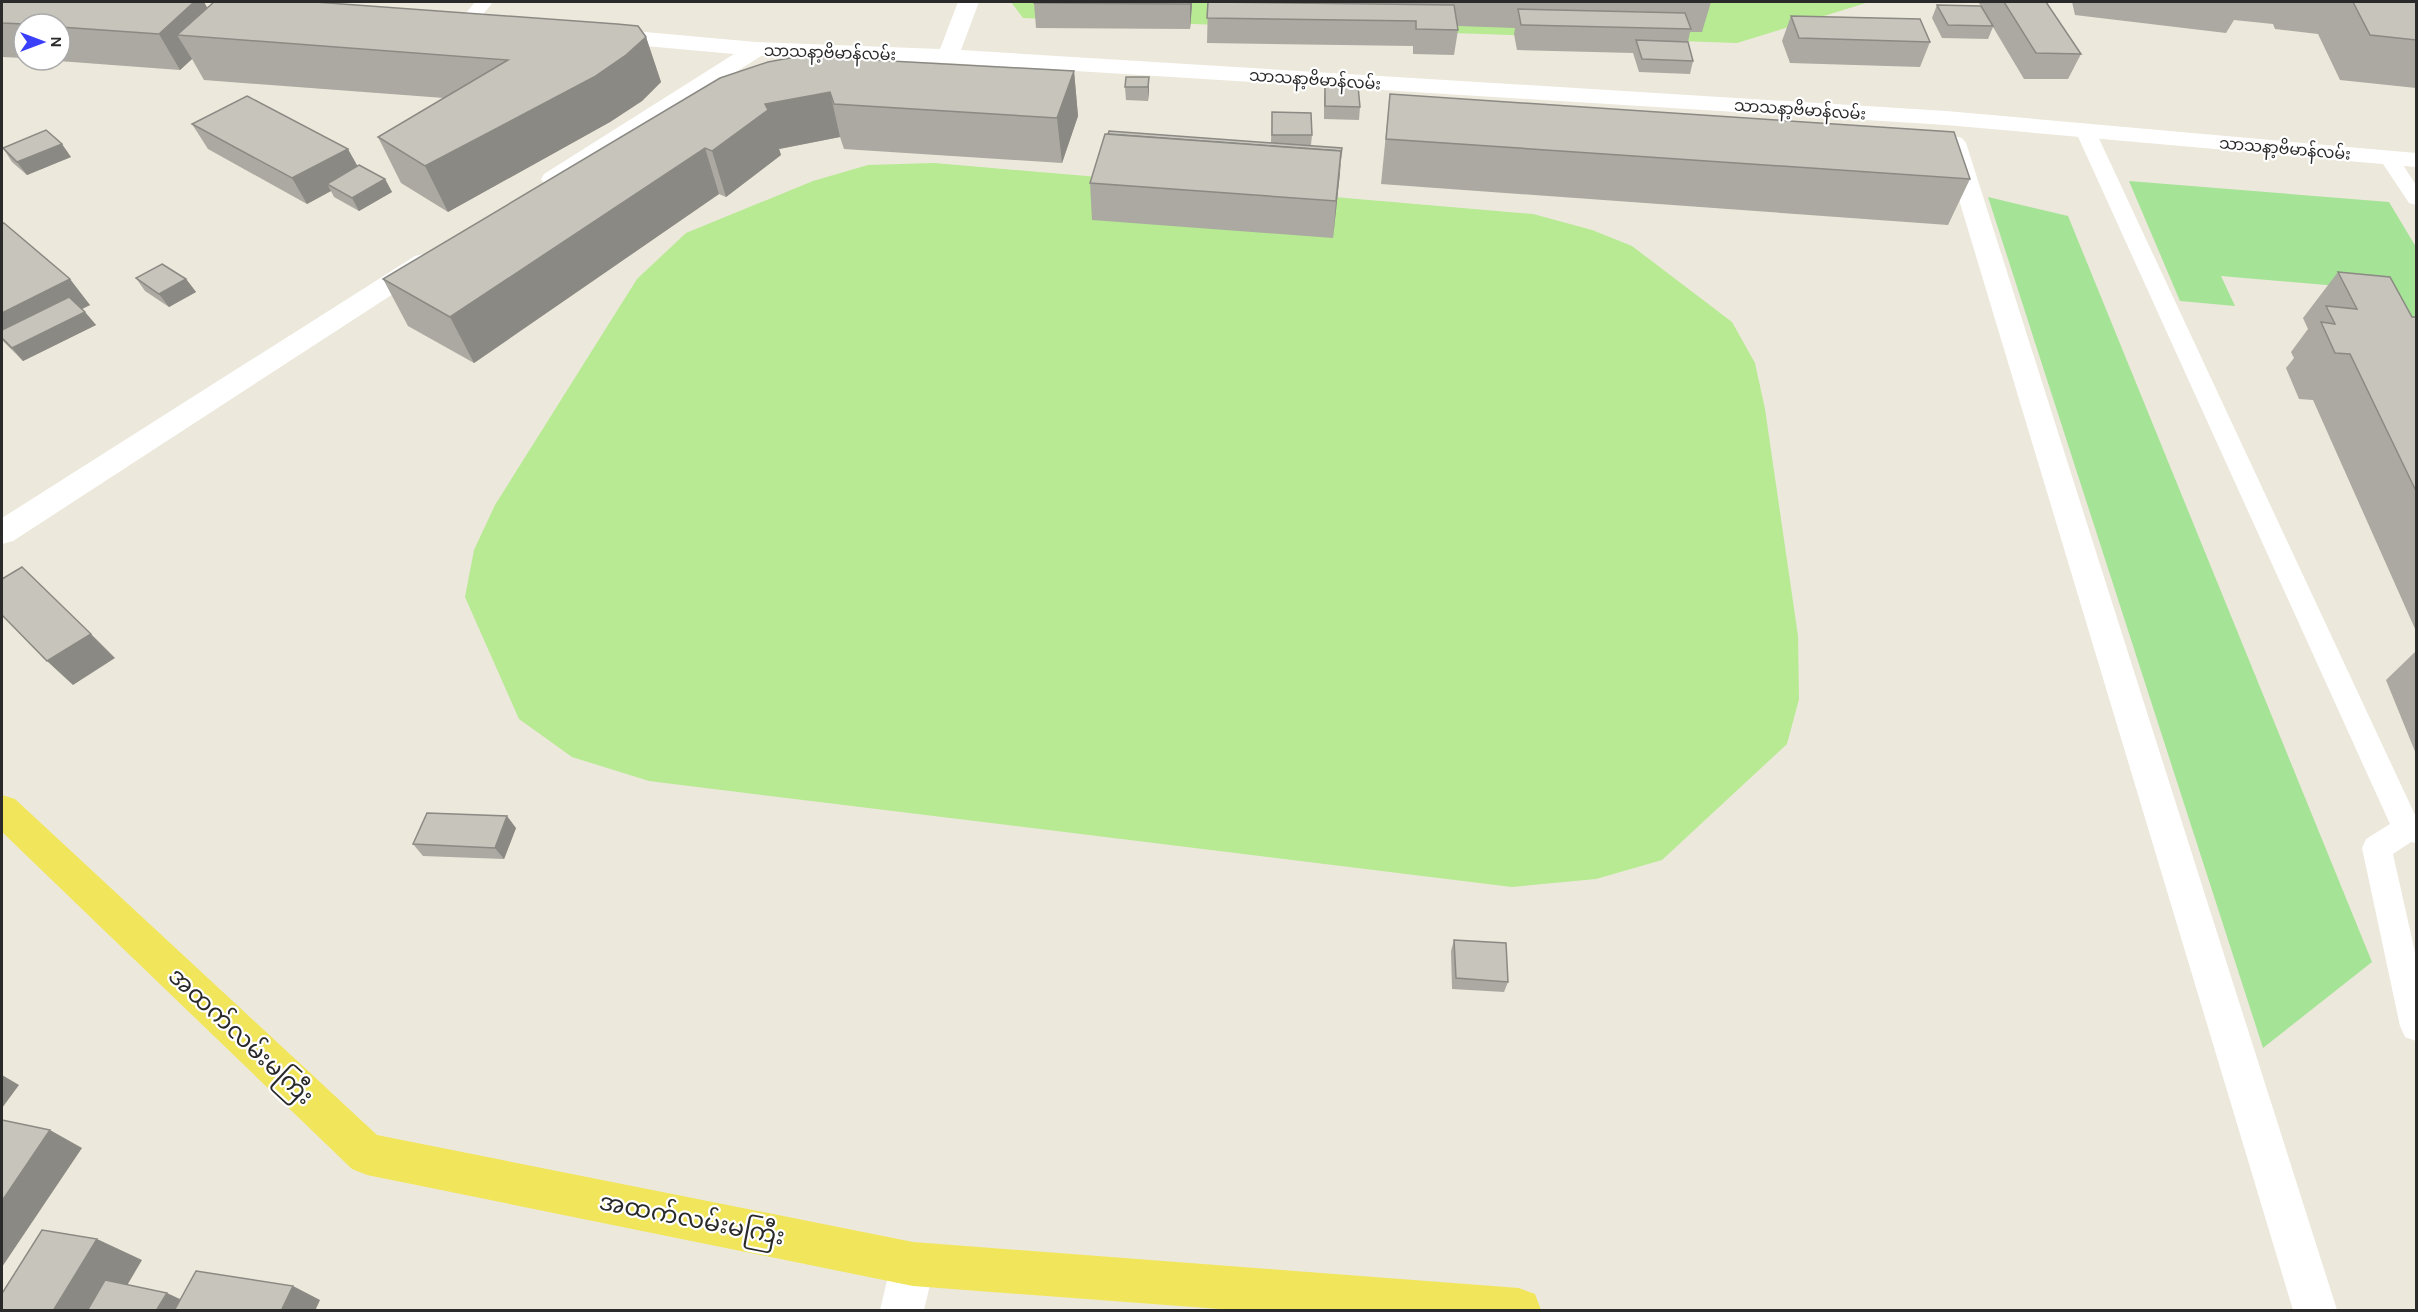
<svg xmlns="http://www.w3.org/2000/svg" width="2418" height="1312" font-family="Karla,'Noto Sans Myanmar',sans-serif">
<style>
.green{fill:#a5e397}
.pitch{fill:#b7ea93}
.lines{fill:none;stroke-linecap:round;stroke-linejoin:round}
.lane{fill:#fff;fill-rule:evenodd}
.street{fill:#fff;fill-rule:evenodd}
.primary{fill:#f1e65b;fill-rule:evenodd}
.wall{fill:#aba9a1}
.shaded-wall{fill:#8b8983}
.building{fill:#c7c4bb;stroke:#8b8983;stroke-width:1.5}
.labels{text-anchor:middle;stroke-width:4.5;stroke-linejoin:round;paint-order:stroke}
.far-street-label{font-size:16px;fill:#2a2a2a;stroke:#fff}
.near-street-label{font-size:24px;fill:#2a2a2a;stroke:#fff}
</style>
<rect width="100%" height="100%" fill="#ece8db"/>
<g class="green">
<path d="M 2129,181 L 2389,202 L 2416,247 L 2416,323 L 2383,290 L 2221,276 L 2235,306 L 2180,301 Z"/>
<path d="M 1988,197 L 2068,216 L 2372,962 L 2263,1048 Z"/>
</g>
<g class="pitch">
<path d="M 1011,2 L 1869,2 L 1737,43 L 1023,18 Z"/>
<path d="M 934,163 L 1533,214 L 1592,230 L 1632,246 L 1732,322 L 1755,363 L 1765,409 L 1798,636 L 1799,699 L 1787,744 L 1662,860 L 1596,879 L 1512,887 L 649,781 L 572,757 L 519,719 L 465,597 L 474,550 L 495,505 L 637,279 L 686,233 L 813,181 L 868,165 Z"/>
</g>
<g class="lines">
<g class="lane">
<path d="M 475,2 L 493,2 L 473,27 L 461,27 L 458,23 Z"/>
<path d="M 2085,124 L 2092,126 L 2095,130 L 2416,817 L 2416,843 L 2411,842 L 2393,854 L 2416,957 L 2416,1041 L 2405,1037 L 2400,1026 L 2362,848 L 2366,839 L 2390,824 L 2075,130 L 2078,126 Z"/>
<path d="M 2389,152 L 2396,154 L 2416,185 L 2416,205 L 2409,203 L 2379,158 L 2382,154 Z"/>
</g>
<g class="street">
<path d="M 958,2 L 979,2 L 961,50 L 1946,111 L 2416,153 L 2416,167 L 1946,125 L 948,63 L 761,56 L 562,184 L 553,186 L 544,184 L 541,179 L 544,174 L 734,54 L 601,42 L 593,40 L 590,35 L 593,30 L 601,28 L 756,42 L 940,49 Z"/>
<path d="M 1954,136 L 1962,138 L 1966,143 L 2337,1310 L 2293,1310 L 1942,143 L 1946,138 Z"/>
<path d="M 424,254 L 433,256 L 437,262 L 433,268 L 13,541 L 2,544 L 2,518 L 415,256 Z"/>
<path d="M 913,1242 L 929,1248 L 935,1264 L 924,1310 L 880,1310 L 891,1264 L 897,1248 Z"/>
</g>
<path class="primary" d="M 2,795 L 15,799 L 377,1135 L 913,1242 L 1519,1288 L 1535,1294 L 1541,1310 L 1233,1310 L 913,1286 L 367,1175 L 352,1169 L 2,832 Z"/>
</g>
<g class="wall">
<path d="M 2,2 L 204,2 L 207,8 L 646,37 L 661,82 L 642,101 L 610,122 L 448,212 L 401,183 L 378,137 L 444,98 L 204,80 L 192,59 L 180,70 L 45,60 L 60,60 L 60,24 L 24,24 L 24,58 L 2,57 Z"/>
<path d="M 825,2 L 855,2 L 855,3 Z"/>
<path d="M 1192,2 L 1190,29 L 1036,28 L 1034,3 Z"/>
<path d="M 1208,2 L 1711,2 L 1702,32 L 1690,32 L 1688,42 L 1693,61 L 1690,74 L 1639,72 L 1633,53 L 1517,50 L 1514,34 L 1515,28 L 1458,26 L 1458,30 L 1454,55 L 1413,54 L 1413,46 L 1207,43 Z"/>
<path d="M 1978,2 L 2046,2 L 2081,54 L 2068,79 L 2024,79 L 1993,27 L 1988,39 L 1942,38 L 1932,18 L 1937,5 L 1981,6 Z"/>
<path d="M 2072,2 L 2416,2 L 2416,88 L 2340,80 L 2318,34 L 2275,29 L 2273,24 L 2234,20 L 2226,33 L 2075,15 Z"/>
<path d="M 1791,16 L 1930,42 L 1920,67 L 1790,63 L 1782,41 Z"/>
<path d="M 1074,71 L 1078,116 L 1062,163 L 844,149 L 840,137 L 779,149 L 781,155 L 726,197 L 719,194 L 474,363 L 408,326 L 383,279 L 720,78 Z"/>
<path d="M 1149,77 L 1149,90 L 1148,101 L 1126,100 L 1125,87 Z"/>
<path d="M 1325,86 L 1360,107 L 1359,120 L 1324,119 L 1324,99 Z"/>
<path d="M 1390,94 L 1970,179 L 1948,225 L 1381,184 Z"/>
<path d="M 1272,112 L 1312,135 L 1311,145 L 1340,173 L 1333,238 L 1092,220 L 1090,183 L 1271,142 Z"/>
<path d="M 192,124 L 357,166 L 385,179 L 392,192 L 359,211 L 334,197 L 331,191 L 307,204 L 208,149 Z"/>
<path d="M 3,148 L 71,157 L 27,175 L 12,162 Z"/>
<path d="M 2,224 L 90,305 L 82,309 L 96,325 L 23,361 L 2,340 Z"/>
<path d="M 2338,272 L 2412,317 L 2416,317 L 2416,631 L 2313,400 L 2299,399 L 2286,368 L 2294,358 L 2291,352 L 2308,329 L 2303,318 Z"/>
<path d="M 136,278 L 186,279 L 196,292 L 169,307 L 145,291 Z"/>
<path d="M 2416,651 L 2416,754 L 2386,680 Z"/>
<path d="M 516,828 L 504,859 L 423,856 L 413,844 Z"/>
<path d="M 1454,940 L 1508,982 L 1504,992 L 1452,989 L 1451,951 Z"/>
</g>
<g class="shaded-wall">
<path d="M 194,2 L 204,2 L 221,32 L 177,35 L 192,59 L 180,70 L 159,34 Z"/>
<path d="M 1190,2 L 1192,2 L 1192,6 L 1190,29 Z"/>
<path d="M 646,37 L 661,82 L 642,101 L 610,122 L 448,212 L 425,166 Z"/>
<path d="M 1074,71 L 1078,116 L 1062,163 L 1057,118 Z"/>
<path d="M 1149,77 L 1149,90 L 1148,101 L 1148,87 Z"/>
<path d="M 830,92 L 840,137 L 779,149 L 781,155 L 726,197 L 712,151 L 765,104 Z"/>
<path d="M 62,144 L 71,157 L 27,175 L 17,162 Z"/>
<path d="M 705,148 L 719,194 L 474,363 L 450,317 Z"/>
<path d="M 1342,148 L 1340,173 L 1333,238 L 1336,201 Z"/>
<path d="M 348,149 L 362,174 L 327,184 L 331,191 L 307,204 L 292,178 Z"/>
<path d="M 385,179 L 392,192 L 359,211 L 352,198 Z"/>
<path d="M 70,279 L 90,305 L 9,345 L 2,338 L 2,313 Z"/>
<path d="M 186,279 L 196,292 L 169,307 L 159,294 Z"/>
<path d="M 85,312 L 96,325 L 23,361 L 12,348 Z"/>
<path d="M 91,634 L 115,658 L 73,685 L 47,661 Z"/>
<path d="M 507,816 L 516,828 L 504,859 L 495,848 Z"/>
<path d="M 2,1075 L 19,1085 L 2,1108 Z"/>
<path d="M 50,1130 L 82,1148 L 2,1267 L 2,1201 Z"/>
<path d="M 97,1239 L 142,1260 L 112,1311 L 53,1311 Z"/>
<path d="M 293,1286 L 320,1300 L 315,1311 L 281,1311 Z"/>
<path d="M 167,1293 L 197,1307 L 195,1311 L 156,1311 Z"/>
</g>
<g class="building">
<path d="M 2,2 L 194,2 L 159,34 L 60,27 L 60,24 L 24,24 L 2,23 Z"/>
<path d="M 214,2 L 315,2 L 617,24 L 638,26 L 646,37 L 626,55 L 594,77 L 425,166 L 378,137 L 508,60 L 177,35 Z"/>
<path d="M 1034,2 L 1190,2 L 1190,4 L 1034,3 Z"/>
<path d="M 1208,2 L 1454,5 L 1458,30 L 1416,29 L 1416,21 L 1207,18 Z"/>
<path d="M 2004,2 L 2046,2 L 2081,54 L 2036,53 Z"/>
<path d="M 2353,2 L 2416,2 L 2416,40 L 2370,35 Z"/>
<path d="M 1937,5 L 1981,6 L 1993,26 L 1948,25 Z"/>
<path d="M 1518,9 L 1685,13 L 1691,29 L 1521,25 Z"/>
<path d="M 1791,16 L 1920,19 L 1930,42 L 1799,38 Z"/>
<path d="M 1636,40 L 1688,42 L 1693,61 L 1642,59 Z"/>
<path d="M 800,56 L 1074,71 L 1057,118 L 834,104 L 830,92 L 765,104 L 768,110 L 712,151 L 705,148 L 450,317 L 383,279 L 720,78 L 768,62 Z"/>
<path d="M 1126,77 L 1149,77 L 1148,87 L 1125,87 Z"/>
<path d="M 1325,86 L 1358,86 L 1360,107 L 1325,106 Z"/>
<path d="M 1390,94 L 1954,132 L 1970,179 L 1386,139 Z"/>
<path d="M 247,96 L 348,149 L 292,178 L 192,124 Z"/>
<path d="M 1272,112 L 1311,113 L 1312,135 L 1272,135 Z"/>
<path d="M 46,130 L 62,144 L 17,162 L 3,148 Z"/>
<path d="M 1109,131 L 1342,148 L 1340,161 L 1341,151 L 1108,134 Z"/>
<path d="M 1105,134 L 1341,151 L 1336,201 L 1090,183 Z"/>
<path d="M 359,165 L 385,179 L 352,198 L 327,184 Z"/>
<path d="M 4,223 L 70,279 L 2,313 L 2,224 Z"/>
<path d="M 162,264 L 186,279 L 159,294 L 136,278 Z"/>
<path d="M 2338,272 L 2390,277 L 2412,317 L 2416,317 L 2416,491 L 2350,354 L 2335,353 L 2321,322 L 2335,324 L 2326,306 L 2357,309 Z"/>
<path d="M 69,297 L 85,312 L 12,348 L 2,338 L 2,330 Z"/>
<path d="M 22,567 L 91,634 L 47,661 L 2,615 L 2,579 Z"/>
<path d="M 427,813 L 507,816 L 495,848 L 413,844 Z"/>
<path d="M 1454,940 L 1506,943 L 1508,982 L 1456,978 Z"/>
<path d="M 2,1120 L 50,1130 L 2,1201 Z"/>
<path d="M 42,1230 L 97,1239 L 53,1311 L 2,1311 L 2,1292 L 3,1292 Z"/>
<path d="M 196,1271 L 293,1286 L 281,1311 L 174,1311 Z"/>
<path d="M 105,1280 L 167,1293 L 156,1311 L 87,1311 Z"/>
</g>
<g class="labels">
<g class="far-street-label">
<text transform="translate(830 52) rotate(2)" y="6">သာသနာ့ဗိမာန်လမ်း</text>
<text transform="translate(1315 79) rotate(4)" y="6">သာသနာ့ဗိမာန်လမ်း</text>
<text transform="translate(1800 109) rotate(4)" y="6">သာသနာ့ဗိမာန်လမ်း</text>
<text transform="translate(2285 148) rotate(5)" y="6">သာသနာ့ဗိမာန်လမ်း</text>
</g>
<g class="near-street-label">
<text transform="translate(241 1036) rotate(43)" y="8">အထက်လမ်းမကြီး</text>
<text transform="translate(692 1219) rotate(11)" y="8">အထက်လမ်းမကြီး</text>
</g>
</g>
<rect width="2418" height="1312" fill="none" stroke="#2a2a2a" stroke-width="6"/>
<g transform="translate(42 42) rotate(90)"><circle r="28" fill="#ffffff" stroke="#aaaaaa" stroke-width="1.5"/>
<path d="M0-4.5L10 22L0 15L-10 22Z" fill="#3a3ffa"/>
<text y="-9" font-size="16" font-weight="bold" text-anchor="middle" fill="#2a2a2a">N</text>
</g>
</svg>
